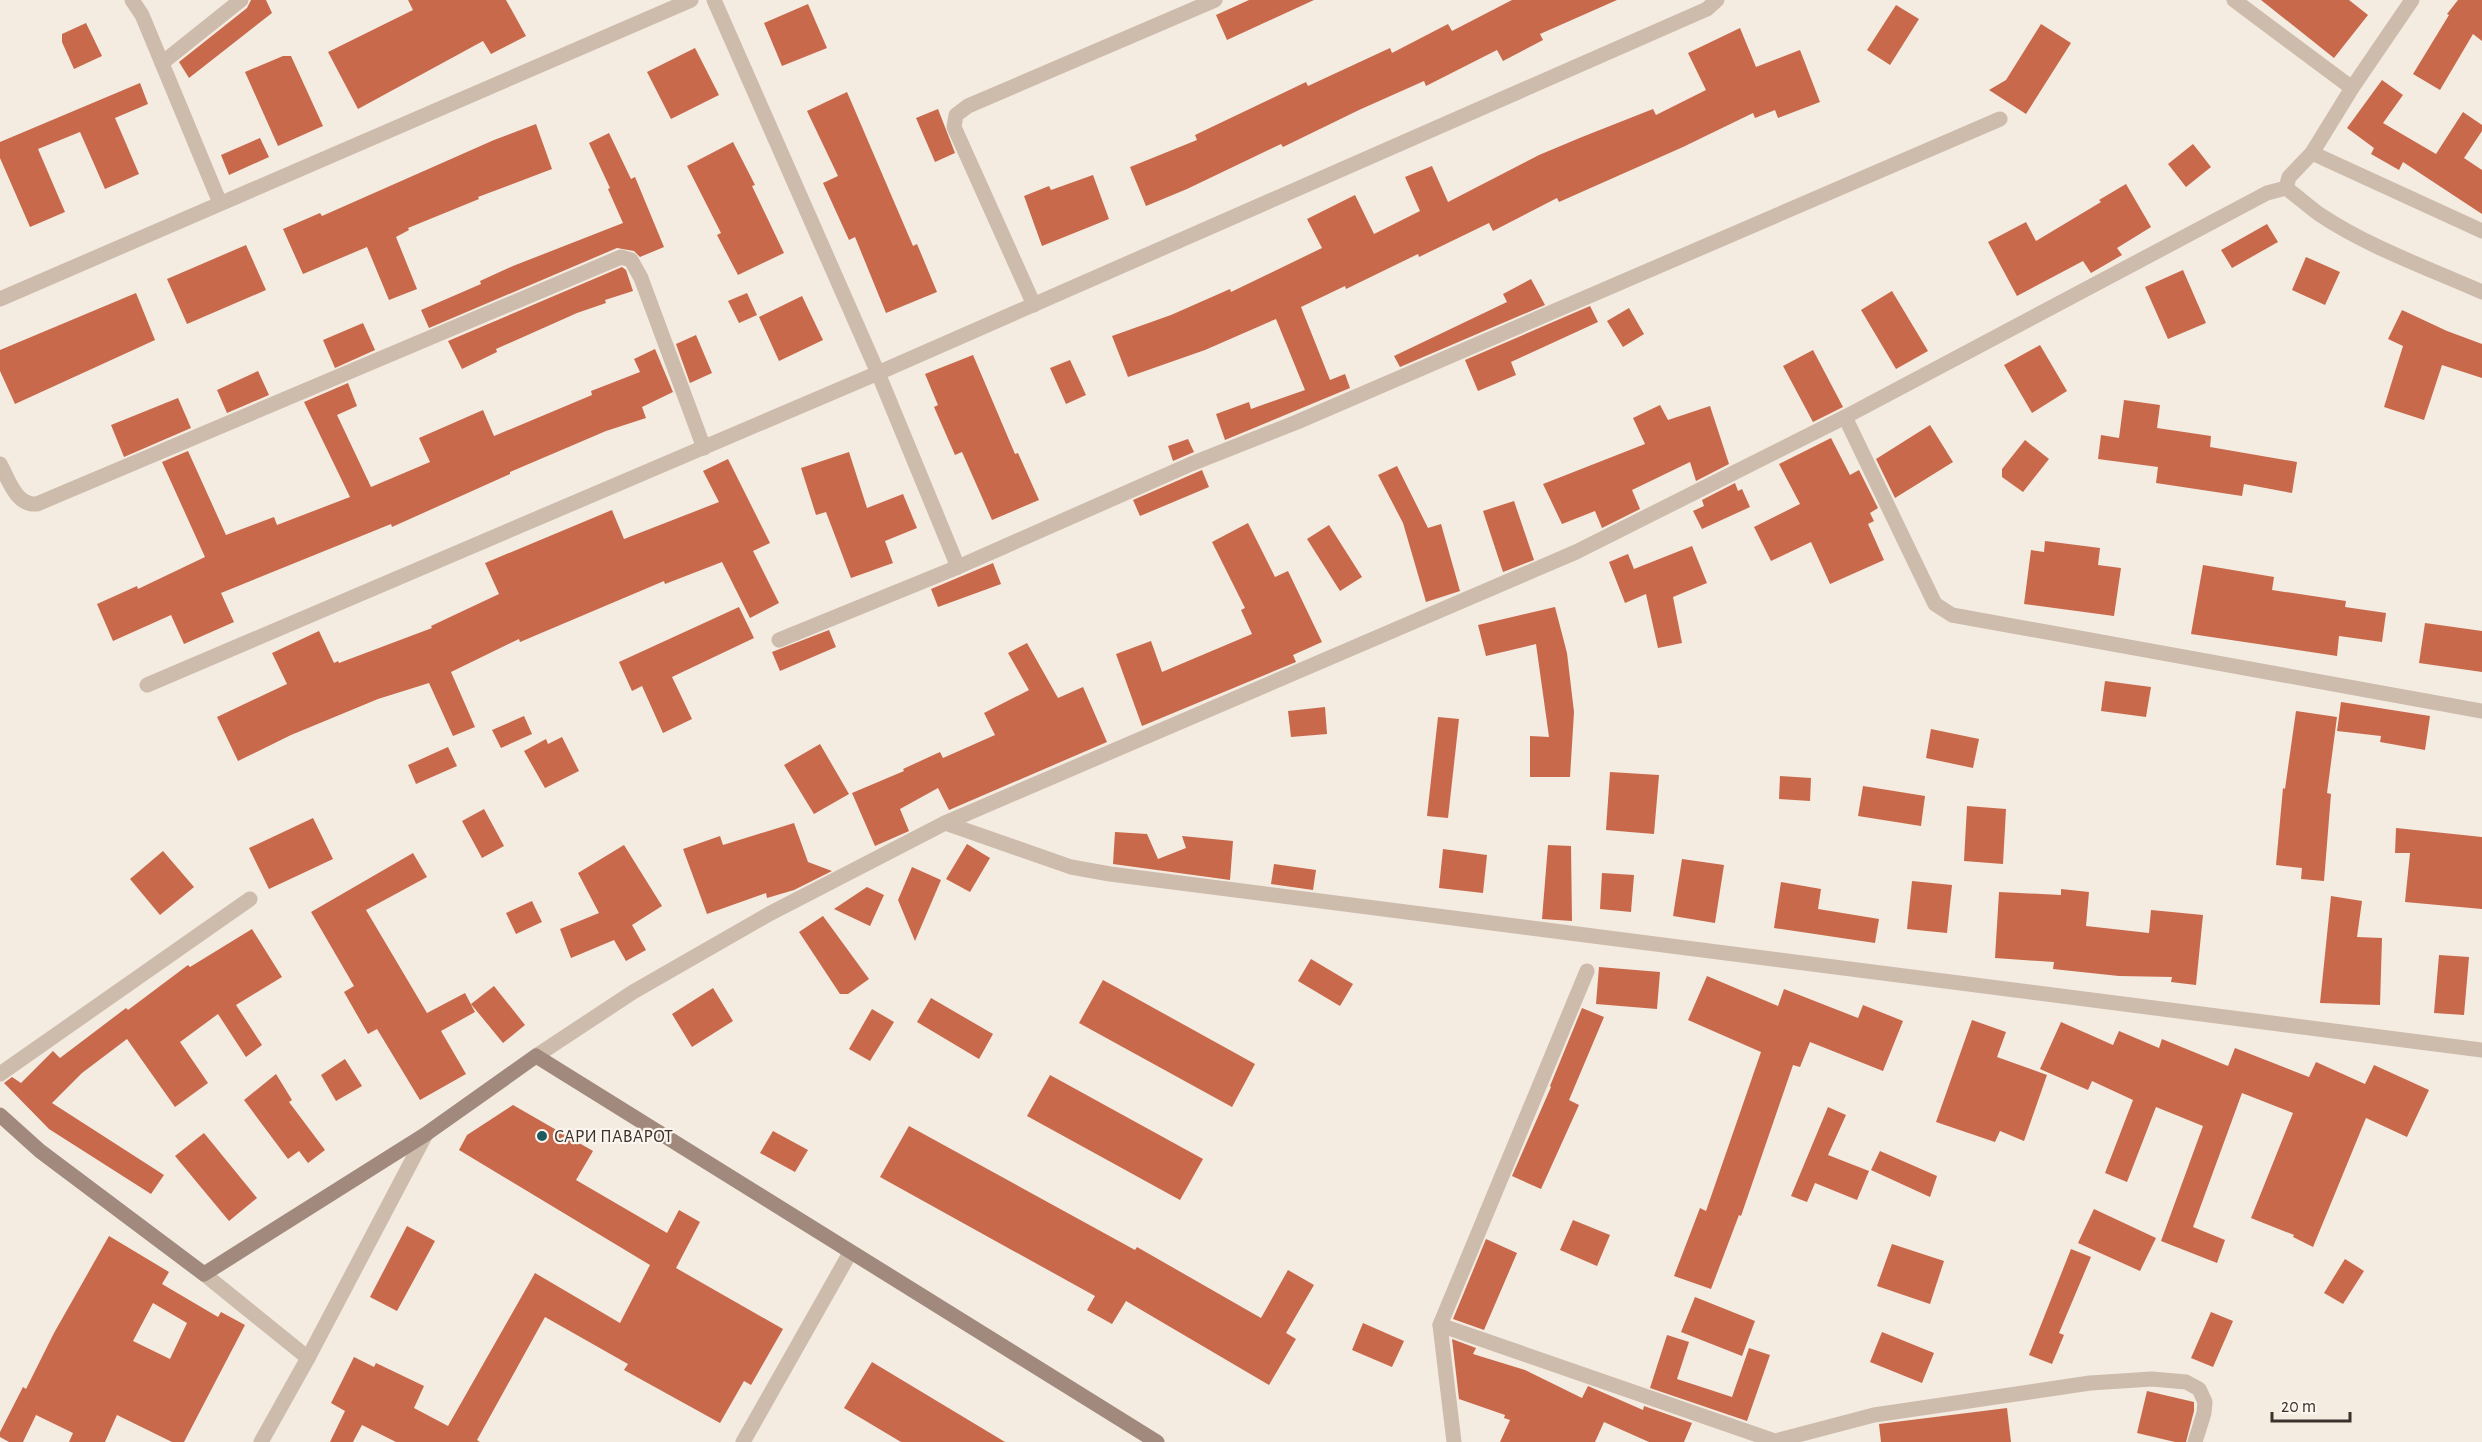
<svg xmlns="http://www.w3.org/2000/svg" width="2482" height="1442" font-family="'Alegreya Sans',sans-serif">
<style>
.building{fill:#c8694b;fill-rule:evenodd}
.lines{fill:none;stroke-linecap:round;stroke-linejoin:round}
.street{stroke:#cdbbac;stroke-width:15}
.secondary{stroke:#a18a7d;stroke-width:15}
.poi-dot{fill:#1f5a5e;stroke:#fbf5ee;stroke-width:2}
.labels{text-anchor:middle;stroke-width:4.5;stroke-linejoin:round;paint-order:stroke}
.poi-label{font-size:18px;fill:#3b302b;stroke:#fbf5ee;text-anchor:start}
</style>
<rect width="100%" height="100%" fill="#f4ebe1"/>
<g class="building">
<path d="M 251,0 L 266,0 L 272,13 L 189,78 L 179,62 L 247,8 Z"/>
<path d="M 408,0 L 506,0 L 526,36 L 491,54 L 483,41 L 358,109 L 328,52 L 413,10 Z"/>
<path d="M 1249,0 L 1314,0 L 1227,40 L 1216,15 Z"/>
<path d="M 1512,0 L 1617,0 L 1540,34 L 1543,40 L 1503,61 L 1497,50 L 1426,86 L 1424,81 L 1359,110 L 1283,147 L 1281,144 L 1187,189 L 1146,206 L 1130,167 L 1197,140 L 1195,135 L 1306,82 L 1308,86 L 1390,48 L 1392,53 L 1448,24 L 1452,31 Z"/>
<path d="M 2261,0 L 2349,0 L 2368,15 L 2334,58 Z"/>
<path d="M 2458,0 L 2482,0 L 2482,41 L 2473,34 L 2440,90 L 2413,74 L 2449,15 L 2447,14 Z"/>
<path d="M 808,4 L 827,48 L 782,66 L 764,23 Z"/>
<path d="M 1896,5 L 1919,19 L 1890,65 L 1867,50 Z"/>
<path d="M 86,23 L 102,56 L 74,69 L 62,42 L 62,34 Z"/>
<path d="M 2041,24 L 2071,43 L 2026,114 L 1989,90 L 2006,80 Z"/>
<path d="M 1740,28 L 1756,67 L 1800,50 L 1820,102 L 1778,118 L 1775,110 L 1755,118 L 1753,113 L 1683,147 L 1559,202 L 1557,198 L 1493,231 L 1489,223 L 1419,257 L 1418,254 L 1346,289 L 1345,286 L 1301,307 L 1330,380 L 1345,374 L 1350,388 L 1225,440 L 1216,414 L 1249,402 L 1251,409 L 1305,390 L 1276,319 L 1205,350 L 1128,377 L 1112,336 L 1171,315 L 1230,289 L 1231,292 L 1322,248 L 1307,219 L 1355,195 L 1374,234 L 1420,211 L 1405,177 L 1432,166 L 1448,202 L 1539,155 L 1582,137 L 1653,109 L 1656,115 L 1706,90 L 1688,53 Z"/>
<path d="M 695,48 L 719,95 L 671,119 L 647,72 Z"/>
<path d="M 283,56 L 291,56 L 323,126 L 278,146 L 245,72 Z"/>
<path d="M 2382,80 L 2403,95 L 2383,123 L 2436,154 L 2463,112 L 2482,125 L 2482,131 L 2464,158 L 2482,170 L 2482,214 L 2403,162 L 2399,170 L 2371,154 L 2374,148 L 2347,128 Z"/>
<path d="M 140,83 L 148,104 L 115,118 L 139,174 L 105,189 L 80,132 L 38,149 L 65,212 L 30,227 L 0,158 L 0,142 Z"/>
<path d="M 847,92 L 913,246 L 917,244 L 937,292 L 886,313 L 855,237 L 849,240 L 823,183 L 838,176 L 807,111 Z"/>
<path d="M 938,109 L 955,153 L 935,162 L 916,118 Z"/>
<path d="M 536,124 L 552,169 L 478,197 L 479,199 L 408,228 L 409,230 L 396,237 L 417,289 L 389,300 L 367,247 L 303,274 L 283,229 L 320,213 L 322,216 L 494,140 Z"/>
<path d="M 609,133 L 631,179 L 635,177 L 664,247 L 640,257 L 634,251 L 617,248 L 429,328 L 421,310 L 481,284 L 480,281 L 513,266 L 623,223 L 608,189 L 610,188 L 589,143 Z"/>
<path d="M 260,138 L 269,157 L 229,175 L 221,155 Z"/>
<path d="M 733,142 L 755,185 L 752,186 L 784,253 L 738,275 L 717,235 L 721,233 L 687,166 Z"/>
<path d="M 2193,144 L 2211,167 L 2186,187 L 2168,164 Z"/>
<path d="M 1093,175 L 1109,219 L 1042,246 L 1024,196 L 1049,186 L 1051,190 Z"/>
<path d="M 2126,184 L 2151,227 L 2117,248 L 2122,255 L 2091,273 L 2083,261 L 2017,296 L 1988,242 L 2026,222 L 2036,241 L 2101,202 L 2099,200 Z"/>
<path d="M 2267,224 L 2278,242 L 2232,268 L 2221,250 Z"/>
<path d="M 246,245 L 266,290 L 187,324 L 167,279 Z"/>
<path d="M 2306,257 L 2340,272 L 2325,305 L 2292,290 Z"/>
<path d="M 622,267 L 626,270 L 633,291 L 605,300 L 606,303 L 577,313 L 496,349 L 497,352 L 462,369 L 448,341 Z"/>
<path d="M 2183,270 L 2206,323 L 2168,339 L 2145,287 Z"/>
<path d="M 1531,279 L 1545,305 L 1400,367 L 1394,356 L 1507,302 L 1503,294 Z"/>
<path d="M 1892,291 L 1928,351 L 1896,369 L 1861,310 Z"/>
<path d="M 136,293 L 155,340 L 15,404 L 0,371 L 0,350 Z"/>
<path d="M 747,293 L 757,315 L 739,323 L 728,301 Z"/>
<path d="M 802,296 L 823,340 L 779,361 L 759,317 Z"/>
<path d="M 1590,306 L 1598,322 L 1511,362 L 1516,375 L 1478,391 L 1465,360 Z"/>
<path d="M 1629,308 L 1644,334 L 1623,347 L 1607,321 Z"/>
<path d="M 2402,310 L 2447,331 L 2482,344 L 2482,378 L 2442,365 L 2424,420 L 2384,407 L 2403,346 L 2388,339 Z"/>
<path d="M 363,323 L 375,350 L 335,368 L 323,340 Z"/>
<path d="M 696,335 L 712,373 L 690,383 L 676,344 Z"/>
<path d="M 2040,345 L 2067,391 L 2032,413 L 2004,365 Z"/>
<path d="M 655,349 L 673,392 L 642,407 L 646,418 L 606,431 L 510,472 L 510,474 L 392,527 L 391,524 L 221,593 L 234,622 L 184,644 L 171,615 L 113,641 L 97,604 L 137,586 L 138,589 L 205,557 L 162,462 L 188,451 L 226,535 L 274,517 L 277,525 L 350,497 L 304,402 L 348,383 L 357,406 L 337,415 L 371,487 L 430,462 L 419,438 L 483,410 L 494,436 L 592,395 L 591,391 L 640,372 L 634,359 Z"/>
<path d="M 1813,350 L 1843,407 L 1813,422 L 1783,366 Z"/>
<path d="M 973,355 L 1015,454 L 1018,453 L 1039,500 L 992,520 L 962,452 L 955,455 L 934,407 L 938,405 L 925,374 Z"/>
<path d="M 1070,360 L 1086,395 L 1066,404 L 1050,368 Z"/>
<path d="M 258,371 L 269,395 L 227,413 L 217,390 Z"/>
<path d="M 178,398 L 191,428 L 124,457 L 111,425 Z"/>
<path d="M 2124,400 L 2160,405 L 2157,428 L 2211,436 L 2210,447 L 2297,462 L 2292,493 L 2244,484 L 2242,496 L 2156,483 L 2158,467 L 2098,459 L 2101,435 L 2119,438 Z"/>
<path d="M 1660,405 L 1668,420 L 1710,406 L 1729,464 L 1696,481 L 1690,462 L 1632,490 L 1640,509 L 1602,528 L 1595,511 L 1562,524 L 1543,484 L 1645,444 L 1633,418 Z"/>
<path d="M 1930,425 L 1953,462 L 1895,498 L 1876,459 Z"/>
<path d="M 1831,438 L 1850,475 L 1859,470 L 1878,508 L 1870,513 L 1874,521 L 1868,524 L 1884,560 L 1830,584 L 1811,542 L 1771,561 L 1754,527 L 1800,504 L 1779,464 Z"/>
<path d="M 1188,439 L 1194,452 L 1173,461 L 1168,446 Z"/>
<path d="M 2025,440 L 2049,459 L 2023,492 L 2002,477 L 2002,469 Z"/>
<path d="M 849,452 L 867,508 L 903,494 L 917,528 L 885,541 L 893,563 L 851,578 L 826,512 L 816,515 L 801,468 Z"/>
<path d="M 728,459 L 770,543 L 753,551 L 779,603 L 750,618 L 722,562 L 665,584 L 664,581 L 520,642 L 519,639 L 451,672 L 475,727 L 453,736 L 429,683 L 378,699 L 291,735 L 238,761 L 217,717 L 287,684 L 272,653 L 319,631 L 334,663 L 338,661 L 339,663 L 432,628 L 431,626 L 499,594 L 485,563 L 612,510 L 624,539 L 719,502 L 703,471 Z"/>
<path d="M 1397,466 L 1428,528 L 1441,524 L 1460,591 L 1426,602 L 1403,523 L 1378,475 Z"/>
<path d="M 1202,470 L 1209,487 L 1140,516 L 1133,500 Z"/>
<path d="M 1735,483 L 1738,491 L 1742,489 L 1750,507 L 1702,529 L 1693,511 L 1704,506 L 1702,500 Z"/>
<path d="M 1514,501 L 1534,560 L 1503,572 L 1483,511 Z"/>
<path d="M 1248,523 L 1275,577 L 1288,571 L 1322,642 L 1293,655 L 1296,662 L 1142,726 L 1116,654 L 1151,641 L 1162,672 L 1252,634 L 1241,610 L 1245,608 L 1212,542 Z"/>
<path d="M 1329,525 L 1362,577 L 1340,591 L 1307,539 Z"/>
<path d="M 2045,541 L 2100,548 L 2098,565 L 2121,568 L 2114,616 L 2024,604 L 2031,550 L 2044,552 Z"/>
<path d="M 1692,546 L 1707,583 L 1673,597 L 1682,643 L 1658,648 L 1646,594 L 1625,603 L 1609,562 L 1628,554 L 1634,569 Z"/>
<path d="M 993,563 L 1001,584 L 938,607 L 931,589 Z"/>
<path d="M 2203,565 L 2274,577 L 2272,590 L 2346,601 L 2345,607 L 2386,613 L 2382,642 L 2339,636 L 2337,656 L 2191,634 Z"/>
<path d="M 739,607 L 754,638 L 672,677 L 692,719 L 663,733 L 642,686 L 632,691 L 619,662 Z"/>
<path d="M 1555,607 L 1567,653 L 1574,712 L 1570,777 L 1530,777 L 1530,736 L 1549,737 L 1536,644 L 1486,656 L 1478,625 Z"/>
<path d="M 2425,623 L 2482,631 L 2482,672 L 2419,663 Z"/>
<path d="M 829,630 L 836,647 L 780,671 L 772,652 Z"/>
<path d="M 1027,643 L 1058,698 L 1083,687 L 1107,742 L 949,810 L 938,788 L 900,809 L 909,831 L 875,846 L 852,793 L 904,771 L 903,769 L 940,752 L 943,758 L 995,735 L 984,713 L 1029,690 L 1008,653 Z"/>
<path d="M 2105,681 L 2151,687 L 2146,717 L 2101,711 Z"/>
<path d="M 2341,702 L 2430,716 L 2425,750 L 2380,742 L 2381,736 L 2337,731 Z"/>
<path d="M 1325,707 L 1327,734 L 1291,737 L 1288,711 Z"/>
<path d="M 2296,711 L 2337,717 L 2327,793 L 2331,794 L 2324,881 L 2301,879 L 2302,868 L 2276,865 L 2283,788 L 2285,789 Z"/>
<path d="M 524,716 L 532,734 L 501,748 L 492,730 Z"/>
<path d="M 1438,717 L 1459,719 L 1448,818 L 1427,816 Z"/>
<path d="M 1931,729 L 1979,739 L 1973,768 L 1926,758 Z"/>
<path d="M 562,737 L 579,771 L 545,788 L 524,751 L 546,739 L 548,744 Z"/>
<path d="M 820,744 L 849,794 L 814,814 L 784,765 Z"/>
<path d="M 448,747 L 457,766 L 416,784 L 408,765 Z"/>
<path d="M 1610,772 L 1659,775 L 1654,834 L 1606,830 Z"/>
<path d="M 1780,776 L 1811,778 L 1810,801 L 1779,799 Z"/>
<path d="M 1863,786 L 1925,796 L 1921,826 L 1858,816 Z"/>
<path d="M 1967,806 L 2006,809 L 2003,864 L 1964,861 Z"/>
<path d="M 484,809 L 504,846 L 482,858 L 462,821 Z"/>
<path d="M 313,818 L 333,859 L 269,889 L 249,848 Z"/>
<path d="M 794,823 L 808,862 L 832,871 L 794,890 L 767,898 L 766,893 L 707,914 L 683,849 L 720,836 L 723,845 Z"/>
<path d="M 2396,828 L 2482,837 L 2482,909 L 2405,902 L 2410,853 L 2395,853 Z"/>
<path d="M 1115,832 L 1147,834 L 1158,859 L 1186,848 L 1182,836 L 1233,841 L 1230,880 L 1113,864 Z"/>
<path d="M 967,844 L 990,858 L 970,892 L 946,879 Z"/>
<path d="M 624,845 L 662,906 L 632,925 L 646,950 L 626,961 L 614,940 L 571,958 L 560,929 L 599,913 L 578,873 Z"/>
<path d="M 1548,845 L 1571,846 L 1572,921 L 1542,919 Z"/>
<path d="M 1443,849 L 1487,855 L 1483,893 L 1439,888 Z"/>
<path d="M 163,851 L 194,887 L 160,915 L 130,879 Z"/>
<path d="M 413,853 L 427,877 L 366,910 L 427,1013 L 465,993 L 475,1012 L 441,1031 L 466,1074 L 420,1100 L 377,1029 L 368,1034 L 344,992 L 354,986 L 311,912 Z"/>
<path d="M 1682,859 L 1724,865 L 1715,923 L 1673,916 Z"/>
<path d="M 1274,864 L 1316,870 L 1313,890 L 1271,884 Z"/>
<path d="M 912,867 L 941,880 L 915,941 L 898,900 Z"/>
<path d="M 1602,873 L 1634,875 L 1631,912 L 1600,909 Z"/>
<path d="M 1912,881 L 1952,885 L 1947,933 L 1907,929 Z"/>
<path d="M 1781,882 L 1821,889 L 1818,909 L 1879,919 L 1875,943 L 1774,928 Z"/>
<path d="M 867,887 L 884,895 L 870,926 L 834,909 Z"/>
<path d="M 2061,889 L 2089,892 L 2086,926 L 2149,933 L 2151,910 L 2203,915 L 2196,985 L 2171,982 L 2172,977 L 2119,976 L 2053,969 L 2054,962 L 1995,958 L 1999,892 L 2061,895 Z"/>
<path d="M 2331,896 L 2362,901 L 2357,937 L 2382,938 L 2380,1005 L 2320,1003 Z"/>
<path d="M 532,901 L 542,922 L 516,934 L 506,913 Z"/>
<path d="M 823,916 L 869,979 L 848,994 L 840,994 L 799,932 Z"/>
<path d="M 252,929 L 282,977 L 236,1005 L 262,1045 L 246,1057 L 218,1014 L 180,1042 L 208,1083 L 175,1107 L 127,1039 L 82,1073 L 52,1103 L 164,1175 L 151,1194 L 49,1129 L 4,1083 L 12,1077 L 21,1083 L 53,1051 L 60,1058 L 126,1008 L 128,1010 L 188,965 L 190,967 Z"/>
<path d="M 2439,955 L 2469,957 L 2464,1015 L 2434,1013 Z"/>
<path d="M 1311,959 L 1353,984 L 1340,1006 L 1298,981 Z"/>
<path d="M 1599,967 L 1660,972 L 1657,1009 L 1596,1004 Z"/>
<path d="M 1707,976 L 1778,1006 L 1784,989 L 1858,1018 L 1863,1005 L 1903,1021 L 1883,1071 L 1810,1042 L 1800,1067 L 1793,1065 L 1741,1216 L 1739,1215 L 1711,1289 L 1674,1276 L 1700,1208 L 1706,1211 L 1761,1052 L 1688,1020 Z"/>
<path d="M 1103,980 L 1255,1064 L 1232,1107 L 1079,1023 Z"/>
<path d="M 494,986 L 525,1025 L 503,1043 L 471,1004 Z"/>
<path d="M 713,988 L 733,1021 L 692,1047 L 672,1014 Z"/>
<path d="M 931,998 L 993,1034 L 979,1059 L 917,1022 Z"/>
<path d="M 1582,1008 L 1604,1017 L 1569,1100 L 1579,1105 L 1541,1189 L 1512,1176 L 1551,1087 L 1550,1086 Z"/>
<path d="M 872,1009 L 894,1022 L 870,1061 L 849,1049 Z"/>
<path d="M 1972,1020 L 2006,1032 L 1997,1057 L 2047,1075 L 2024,1141 L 2000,1131 L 1995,1142 L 1936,1122 Z"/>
<path d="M 2061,1022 L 2113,1045 L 2119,1031 L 2159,1048 L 2162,1039 L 2228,1066 L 2235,1048 L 2309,1077 L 2316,1062 L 2365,1084 L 2374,1065 L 2429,1090 L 2407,1137 L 2366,1118 L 2313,1247 L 2293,1237 L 2294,1235 L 2251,1218 L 2293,1113 L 2242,1093 L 2193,1227 L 2225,1240 L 2217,1263 L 2161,1241 L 2203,1126 L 2156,1107 L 2127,1182 L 2105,1173 L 2133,1100 L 2092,1081 L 2088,1090 L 2040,1069 Z"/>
<path d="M 345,1059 L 362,1086 L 336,1101 L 321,1075 Z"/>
<path d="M 276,1074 L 292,1100 L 289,1102 L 325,1150 L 308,1163 L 299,1151 L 288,1159 L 244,1100 Z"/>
<path d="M 1050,1075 L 1203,1159 L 1180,1200 L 1027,1116 Z"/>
<path d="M 513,1105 L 593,1151 L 576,1180 L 667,1233 L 679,1210 L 700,1222 L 676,1268 L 783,1329 L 751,1385 L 744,1381 L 720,1423 L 624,1370 L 628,1364 L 545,1317 L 477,1440 L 480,1442 L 396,1442 L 362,1425 L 353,1442 L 330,1442 L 345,1411 L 331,1403 L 354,1357 L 374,1367 L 376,1363 L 424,1386 L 414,1408 L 448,1426 L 535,1273 L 620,1323 L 650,1265 L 459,1150 L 467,1135 Z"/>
<path d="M 1828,1107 L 1846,1115 L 1828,1155 L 1869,1171 L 1857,1200 L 1815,1183 L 1807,1202 L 1791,1196 Z"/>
<path d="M 909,1126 L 1135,1250 L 1137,1247 L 1261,1318 L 1288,1270 L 1314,1285 L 1286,1333 L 1296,1339 L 1269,1385 L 1126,1301 L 1112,1324 L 1087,1310 L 1095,1296 L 880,1177 Z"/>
<path d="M 773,1131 L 808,1150 L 795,1172 L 760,1153 Z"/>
<path d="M 204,1133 L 257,1198 L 229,1221 L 175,1156 Z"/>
<path d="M 1880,1151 L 1937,1176 L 1930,1197 L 1871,1170 Z"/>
<path d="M 2094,1209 L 2156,1238 L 2140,1271 L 2078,1243 Z"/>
<path d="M 1573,1220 L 1610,1235 L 1597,1266 L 1560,1250 Z"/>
<path d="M 407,1226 L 435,1241 L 397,1311 L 370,1297 Z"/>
<path d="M 109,1236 L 169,1272 L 162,1284 L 218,1317 L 221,1312 L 245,1325 L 184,1442 L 172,1442 L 117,1415 L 105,1442 L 69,1442 L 73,1433 L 36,1415 L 23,1442 L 9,1442 L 0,1437 L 0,1432 L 23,1387 L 26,1389 L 54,1333 ZM 153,1303 L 187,1323 L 170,1359 L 133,1341 Z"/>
<path d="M 1486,1239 L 1517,1253 L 1484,1330 L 1453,1319 Z"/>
<path d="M 1892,1244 L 1944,1261 L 1930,1304 L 1877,1286 Z"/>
<path d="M 2071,1249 L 2091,1257 L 2059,1333 L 2064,1335 L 2052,1364 L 2029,1355 Z"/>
<path d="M 2345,1259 L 2364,1271 L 2343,1304 L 2324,1293 Z"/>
<path d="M 1695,1297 L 1755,1321 L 1742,1356 L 1681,1332 Z"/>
<path d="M 2211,1312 L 2233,1321 L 2213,1367 L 2191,1358 Z"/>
<path d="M 1363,1323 L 1404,1341 L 1392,1367 L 1352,1350 Z"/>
<path d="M 1882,1332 L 1934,1353 L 1922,1383 L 1870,1362 Z"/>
<path d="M 1667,1335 L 1689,1342 L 1677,1379 L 1732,1397 L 1749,1348 L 1770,1355 L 1747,1421 L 1650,1388 Z"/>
<path d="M 1452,1339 L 1476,1348 L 1473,1354 L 1525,1370 L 1582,1398 L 1588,1386 L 1643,1410 L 1644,1406 L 1692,1423 L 1684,1442 L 1649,1442 L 1604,1422 L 1595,1442 L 1500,1442 L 1510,1420 L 1504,1418 L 1505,1415 L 1459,1399 Z"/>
<path d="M 872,1362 L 1005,1442 L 901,1442 L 844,1408 Z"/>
<path d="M 2147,1391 L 2194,1402 L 2194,1411 L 2186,1442 L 2175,1442 L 2137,1433 Z"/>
<path d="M 2007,1408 L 2011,1442 L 1881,1442 L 1879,1424 Z"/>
</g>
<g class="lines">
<g class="street">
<path d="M 132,0 L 142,15 L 220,203"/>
<path d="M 714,0 L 878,373 L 958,567"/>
<path d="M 2234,0 L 2352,88"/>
<path d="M 162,63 L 241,0"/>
<path d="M 2312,153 L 2482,231"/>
<path d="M 2286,188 C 2297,196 2308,206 2319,214 C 2368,247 2428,268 2482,292"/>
<path d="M 0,299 L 691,0"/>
<path d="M 1034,305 L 954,127 L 956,115 L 968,106 L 1215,0"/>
<path d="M 1845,417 L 1935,604 L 1952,615 L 2482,711"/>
<path d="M 0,464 C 9,480 16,506 37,504 L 621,257 L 631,260 L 641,278 L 704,448"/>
<path d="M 779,640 L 958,567 L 1191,464 L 1297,422 L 2000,119"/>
<path d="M 147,685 L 878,373 L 1707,9 L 1717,0"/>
<path d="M 945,823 L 1071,867 L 1110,874 L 2482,1050"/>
<path d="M 536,1056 L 633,992 L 769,914 L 945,823 L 1576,552 L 1845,417 L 2267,193 L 2286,188 L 2289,177 L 2312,153 L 2352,88 L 2412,0"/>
<path d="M 0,1074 L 250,899"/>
<path d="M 204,1274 L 308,1358"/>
<path d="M 1440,1325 L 1587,971"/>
<path d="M 261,1442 L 308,1358 L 426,1134"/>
<path d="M 743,1442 L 850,1253"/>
<path d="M 1454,1442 L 1440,1325 L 1775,1441 L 1874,1415 L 2090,1383 L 2152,1379 L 2186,1382 L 2199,1389 L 2205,1402 L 2204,1413 L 2195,1442"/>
</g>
<path class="secondary" d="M 0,1115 L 40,1151 L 204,1274 L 426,1134 L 536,1056 L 1157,1442"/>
</g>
<circle class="poi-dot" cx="542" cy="1136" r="6"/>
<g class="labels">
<g class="poi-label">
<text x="554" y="1142">САРИ ПАВАРОТ</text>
</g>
</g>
<path d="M2272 1412v9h78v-9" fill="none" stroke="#3b302b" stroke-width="3"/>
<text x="2281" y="1412" font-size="18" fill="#3b302b" stroke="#fbf5ee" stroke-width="4.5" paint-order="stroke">20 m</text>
</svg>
